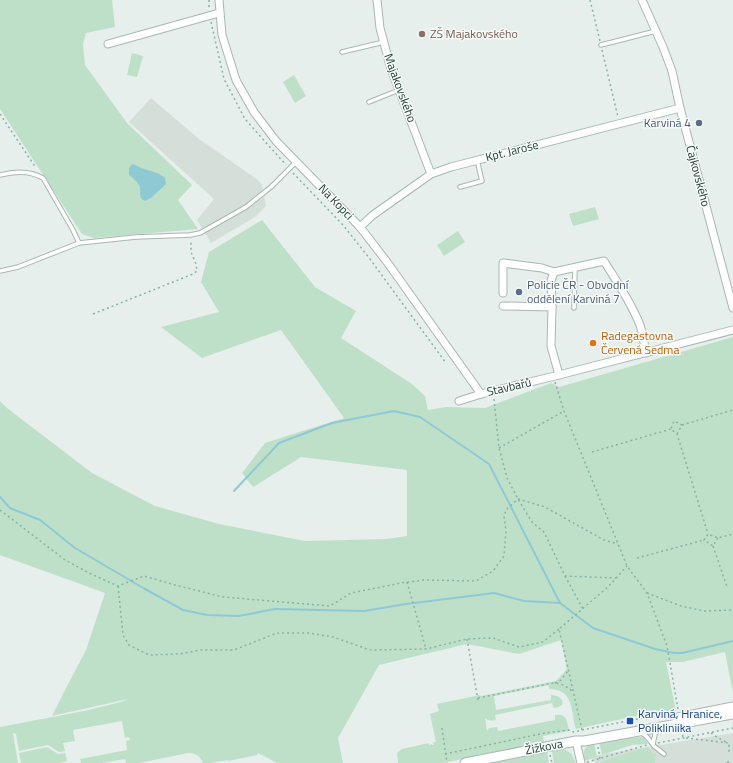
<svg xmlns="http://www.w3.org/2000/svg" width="733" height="763" font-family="'Titillium Web',sans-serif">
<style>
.built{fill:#d4dfda}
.green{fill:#bfe0c8}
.water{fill:#8ec9d4}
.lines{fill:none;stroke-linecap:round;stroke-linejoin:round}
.stream{stroke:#8ec9d4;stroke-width:2}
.service-casing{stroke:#a8b8b2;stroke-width:5.5}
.minor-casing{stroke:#a8b8b2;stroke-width:9}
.tertiary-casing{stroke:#a8b8b2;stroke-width:11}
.path{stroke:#86b3a5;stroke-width:1.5;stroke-dasharray:2 3;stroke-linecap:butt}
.service{stroke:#fff;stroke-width:3.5}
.minor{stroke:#fff;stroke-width:7}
.tertiary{stroke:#fff;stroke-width:9}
.education-dot{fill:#8d6e63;stroke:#f7fbf9;stroke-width:1.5}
.service-dot{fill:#5c6f8a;stroke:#f7fbf9;stroke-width:1.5}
.food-dot{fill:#e8710a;stroke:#f7fbf9;stroke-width:1.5}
.transit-dot{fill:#1a4fb4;stroke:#f7fbf9;stroke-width:1.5}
.labels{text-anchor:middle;stroke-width:3;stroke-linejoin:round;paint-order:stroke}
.education-label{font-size:12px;fill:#785e54;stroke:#f7fbf9;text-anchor:start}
.street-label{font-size:12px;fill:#24423a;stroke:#f7fbf9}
.service-label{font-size:12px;fill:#4e5e75;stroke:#f7fbf9;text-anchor:end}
.food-label{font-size:12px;fill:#c56008;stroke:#f7fbf9;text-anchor:start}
.transit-label{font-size:12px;fill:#164399;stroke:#f7fbf9;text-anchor:start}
</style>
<rect width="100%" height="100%" fill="#e6efeb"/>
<g class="built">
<path d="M 151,98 L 199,139 L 258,180 L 262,185 L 266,206 L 255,217 L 211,243 L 197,220 L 214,199 L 129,122 Z"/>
<path d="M 733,733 L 733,763 L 595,763 L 593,756 Z"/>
</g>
<g class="green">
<path d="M 0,0 L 112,0 L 115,27 L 86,33 L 83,44 L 85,65 L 127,123 L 192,185 L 178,200 L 198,229 L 94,238 L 82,234 L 0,109 Z"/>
<path d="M 132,53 L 143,56 L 137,77 L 127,75 Z"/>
<path d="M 294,75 L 306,96 L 295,103 L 283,82 Z"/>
<path d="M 595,207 L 599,219 L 573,226 L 569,214 Z"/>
<path d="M 262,220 L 315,287 L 356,311 L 341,338 L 412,384 L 425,396 L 428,410 L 446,407 L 485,408 L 551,383 L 559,387 L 733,337 L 733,693 L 725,652 L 683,662 L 666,662 L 676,711 L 631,717 L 576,729 L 575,727 C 571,709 573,689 549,689 L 549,685 L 494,696 L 496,710 L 551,700 L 551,695 C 552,695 557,696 557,696 C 562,698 565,704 560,706 C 558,707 556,708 554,708 L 552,703 L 495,715 L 496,720 C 491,721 489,721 485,718 L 487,731 L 489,728 L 497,727 L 498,731 L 555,720 L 555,715 C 567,713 567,721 569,731 L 543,736 L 544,743 L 442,763 L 398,763 L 397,753 L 402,749 L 429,743 L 429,745 L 432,744 L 432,745 L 434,745 L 433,742 L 436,742 L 430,714 L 439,711 L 437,704 L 480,695 L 481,696 L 556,681 L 567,669 L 561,640 L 519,654 L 467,644 L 379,665 L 338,738 L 343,763 L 277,763 L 258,753 L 257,755 L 228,761 L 228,760 L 210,763 L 203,763 C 200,756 196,753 188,753 L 139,763 L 126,763 L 125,759 L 102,763 L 81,763 L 80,759 L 127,750 L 126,741 L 130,740 L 129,737 L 125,738 L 122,721 L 73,730 L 75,741 L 63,743 L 65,751 L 59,752 L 48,745 L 19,751 L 16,734 L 13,733 L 18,763 L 0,763 L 0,727 L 84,711 L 121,702 L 128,699 L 52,716 L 66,688 L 86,650 L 105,593 L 0,555 L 0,401 L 7,408 L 92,473 L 155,506 L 219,524 L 305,541 L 386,539 L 407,536 L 407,470 L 301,457 L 253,487 L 242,473 L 265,443 L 293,434 L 344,418 L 281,330 L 202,358 L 161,327 L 219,312 L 201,282 L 209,252 Z"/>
<path d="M 458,231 L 465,242 L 444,256 L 437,245 Z"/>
<path d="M 641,737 L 644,738 L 648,744 L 632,745 L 602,755 L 599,742 L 609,739 Z"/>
<path d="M 594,743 L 597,757 L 584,761 C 582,752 584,746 594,743 Z"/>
<path d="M 47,747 L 58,754 L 65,753 L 67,761 L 59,763 L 21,763 L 19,753 Z"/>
<path d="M 647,747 L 652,753 L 656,754 L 655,763 L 596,763 Z"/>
<path d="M 564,749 L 571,753 L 576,763 L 554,763 L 552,751 Z"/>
<path d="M 547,752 L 549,763 L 493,763 Z"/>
</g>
<path class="water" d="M 132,164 C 136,165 140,168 144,169 C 153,172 158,172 165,178 L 166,184 L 151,198 L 145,201 C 138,198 141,193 140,187 C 138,182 133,178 129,175 L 129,168 Z"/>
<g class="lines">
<g class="stream">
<path d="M 234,491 L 279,443 L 332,423 L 394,411 L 420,417 L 489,464 L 560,603 L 593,628 L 655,649 L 674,653 L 682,653 L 733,641"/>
<path d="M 0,497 L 10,508 L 40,520 L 75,548 L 145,589 L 183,610 L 207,615 L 239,616 L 275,609 L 364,611 L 406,604 L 494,593 L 524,601 L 560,603"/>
</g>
<g class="service-casing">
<g id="service">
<path d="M 601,45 L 656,31"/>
<path d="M 342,52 L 384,42"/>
<path d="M 369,102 L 399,90"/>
<path d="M 0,175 C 15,171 29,170 43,178 L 73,230 L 79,243 L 136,237 L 190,235 L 200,233 L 246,207 L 271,187 L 296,162"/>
<path d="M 460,187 L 482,181 L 477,160"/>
<path d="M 0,271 L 18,267 L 79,243"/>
<path d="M 574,308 L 575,268"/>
<path d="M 642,733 L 647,737 L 654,746 L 664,754"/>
<path d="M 653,744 L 655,734 L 658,730"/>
</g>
</g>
<g class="minor-casing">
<g id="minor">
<path d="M 219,0 L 222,35 L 236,80 L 254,112 L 276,141 L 360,227 L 387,262 L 481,394"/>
<path d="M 377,0 L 380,28 L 391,69 L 431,174"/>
<path d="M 642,0 L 663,47 L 672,71 L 680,108 L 733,308"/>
<path d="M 108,44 L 219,13"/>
<path d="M 360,227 L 373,215 L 431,174 L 451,167 L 680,108"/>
<path d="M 554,272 L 551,281 L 552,307 L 551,346 L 559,375"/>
<path d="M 503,293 L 503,263 L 542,268 L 554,272 L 604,261 C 617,282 631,302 640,325 C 643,334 644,344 646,353"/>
<path d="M 503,306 L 552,307"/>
<path d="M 459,401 L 481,394 L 559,375 L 733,330"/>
<path d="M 576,741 L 581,763"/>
</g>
</g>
<g class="tertiary-casing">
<g id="tertiary">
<path d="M 678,718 L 733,707"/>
<path d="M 465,763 L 576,741 L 584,741 L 733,714"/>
</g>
</g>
<g class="path">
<path d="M 209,0 L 209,8"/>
<path d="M 590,0 L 600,41"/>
<path d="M 211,22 L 224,79 L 245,119 L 286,165"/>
<path d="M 602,50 L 618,117"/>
<path d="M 0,114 L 36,168"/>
<path d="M 293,173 L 343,225 L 370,259 L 446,363"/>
<path d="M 93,314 L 193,274 L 197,271 L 196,264 L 191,252 L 191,240"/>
<path d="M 555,382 L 564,411 L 627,566 L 647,593 L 667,646 L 678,709"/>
<path d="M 494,399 L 499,448 L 507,478 L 518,499 L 532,522 L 544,532 L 565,576 L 616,578"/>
<path d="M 682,425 L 733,410"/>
<path d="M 677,434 L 682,425 L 674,421 L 671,429 L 677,434 L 708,534"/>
<path d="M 499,448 L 564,411"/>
<path d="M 592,452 L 671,429"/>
<path d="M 0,510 L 65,560 L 91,574 L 118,586 L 144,576 L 175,585 L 223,597 L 330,606 L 351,593 L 401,583 L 425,580 L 476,581 L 493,571 L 504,556 L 506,531 L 504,517 L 506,510 L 518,499 L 545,507 L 604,540 L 618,544"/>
<path d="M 718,538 L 713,546 L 704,540 L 708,534 L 718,538 L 733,534"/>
<path d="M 713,546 L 727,587"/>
<path d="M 637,558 L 704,540"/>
<path d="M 565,576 L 583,609"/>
<path d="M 407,582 L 426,649"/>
<path d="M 118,586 L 123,635 L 129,645 L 149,655 L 179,654 L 201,650 L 234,650 L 277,633 L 309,633 L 333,637 L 370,650 L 426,649 L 467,639 L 493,638 L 519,647 L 543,642 L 559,629"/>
<path d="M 647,593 L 681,606 L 704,611 L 733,610"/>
<path d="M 467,639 L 478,700"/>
<path d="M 555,683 L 561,680 L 568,671"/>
<path d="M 478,698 L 553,683 C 561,683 566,686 572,691"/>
<path d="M 442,728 L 447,763"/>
<path d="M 582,730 L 657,715 L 672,713"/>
<path d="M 682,730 L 683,738"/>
<path d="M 711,733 L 715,736 L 726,742"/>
<path d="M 686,738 L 729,743 L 729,752"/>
<path d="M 658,743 L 733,728"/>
<path d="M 598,747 L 600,759"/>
<path d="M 445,754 L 545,733 L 569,730 L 574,732 L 582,730 L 559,629 L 608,587 L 627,566"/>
<path d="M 550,755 L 552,763"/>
<path d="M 587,762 L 647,745"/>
<path d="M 728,763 L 728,759"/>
</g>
<use href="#service" class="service"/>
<use href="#minor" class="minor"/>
<use href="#tertiary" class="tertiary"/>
</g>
<circle class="education-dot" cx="422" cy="34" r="4"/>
<g class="service-dot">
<circle cx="699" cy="123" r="4"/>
<circle cx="519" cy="292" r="4"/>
</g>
<circle class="food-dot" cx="593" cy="343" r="4"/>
<rect class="transit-dot" x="626" y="717" width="8" height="8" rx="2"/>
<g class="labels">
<g class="education-label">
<text x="430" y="38">ZŠ Majakovského</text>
</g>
<g class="street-label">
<text transform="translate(400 88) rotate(70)" y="4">Majakovského</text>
<text transform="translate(512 151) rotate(-14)" y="4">Kpt. Jaroše</text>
<text transform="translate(698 176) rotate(75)" y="4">Čajkovského</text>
<text transform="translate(336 202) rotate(46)" y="4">Na Kopci</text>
<text transform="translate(509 387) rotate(-13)" y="4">Stavbařů</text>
<text transform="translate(544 747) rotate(-11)" y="4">Žižkova</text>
</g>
<g class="service-label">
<text x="691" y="127">Karviná 4</text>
<text x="527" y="289" text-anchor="start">Policie ČR - Obvodní<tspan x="527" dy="14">oddělení Karviná 7</tspan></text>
</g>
<g class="food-label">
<text x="601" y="340">Radegastovna<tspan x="601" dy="14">Červená Sedma</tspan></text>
</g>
<g class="transit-label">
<text x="638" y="718">Karviná, Hranice,<tspan x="638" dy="14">Polikliniika</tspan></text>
</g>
</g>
</svg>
